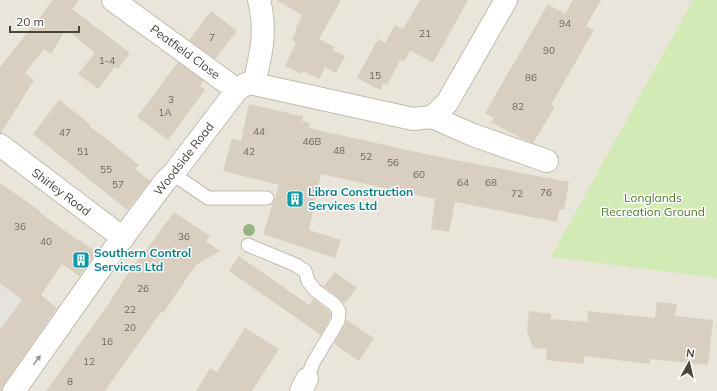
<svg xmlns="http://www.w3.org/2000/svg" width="717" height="391" font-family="Mulish,sans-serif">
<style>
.residential{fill:#eae5da}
.green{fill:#d2eab5}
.parking{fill:#e5e3e0}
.building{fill:#d8cfc1}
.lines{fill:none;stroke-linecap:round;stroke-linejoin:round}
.service-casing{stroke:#c2bbae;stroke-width:15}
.minor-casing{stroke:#c2bbae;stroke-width:24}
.service{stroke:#fff;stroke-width:13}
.minor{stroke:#fff;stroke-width:22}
.tree{fill:#97b381}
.oneway{fill:#9c9892}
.labels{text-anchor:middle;stroke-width:3;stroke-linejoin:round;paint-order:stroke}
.number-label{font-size:10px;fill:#6e675b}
.street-label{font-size:12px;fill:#4b4439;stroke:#fff}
.culture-label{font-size:12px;font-weight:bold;fill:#0d838f;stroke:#fff;text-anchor:start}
.park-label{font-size:12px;fill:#4a7f2a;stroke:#fff}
</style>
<rect width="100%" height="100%" fill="#f6f3ec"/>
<rect class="residential" x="0" y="0" width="717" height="391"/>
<path class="green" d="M 693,0 L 717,0 L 717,278 L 551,257 Z"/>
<path class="parking" d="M 0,283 L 22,300 L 0,330 Z"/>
<g class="building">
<path d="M 53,0 L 79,0 L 72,9 L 130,53 L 118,69 L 115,67 L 98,89 L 78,74 L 95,53 L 66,29 L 51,54 L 44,49 L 25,73 L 34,80 L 1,133 L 0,133 L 0,67 L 37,21 Z"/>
<path d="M 276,0 L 341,0 L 319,39 L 335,47 L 333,50 L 345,56 L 336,73 L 325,67 L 319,79 L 303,71 L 302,74 L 285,66 L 296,42 L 292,40 L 297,29 L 296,28 L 302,15 Z"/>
<path d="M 420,0 L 468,0 L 433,63 L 410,50 L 404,62 L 400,60 L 387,85 L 384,83 L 380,90 L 357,78 L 378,39 L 385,43 L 395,25 L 403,29 Z"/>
<path d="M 573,0 L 601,0 L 586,26 L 594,30 L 551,105 L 555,107 L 533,143 L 523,139 L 491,122 L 494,118 L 485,113 L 548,4 L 565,14 Z"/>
<path d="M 211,11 L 237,31 L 215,59 L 189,40 Z"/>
<path d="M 178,62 L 204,81 L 200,86 L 205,90 L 168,140 L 137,117 Z"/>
<path d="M 59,100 L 90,124 L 89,126 L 111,142 L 110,142 L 139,165 L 135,169 L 150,181 L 127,210 L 33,134 Z"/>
<path d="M 249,104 L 289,113 L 289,114 L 303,116 L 302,121 L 310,123 L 309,128 L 430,155 L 569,182 L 564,210 L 560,209 L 557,222 L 455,202 L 449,232 L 431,229 L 435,199 L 321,174 L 309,230 L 341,240 L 335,258 L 263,234 L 279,185 L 223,171 L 232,138 L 241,141 Z"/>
<path d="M 0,183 L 40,211 L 39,212 L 79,241 L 79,240 L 97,252 L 79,276 L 62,264 L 41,295 L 57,308 L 4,384 L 2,391 L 0,391 L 0,330 L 22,300 L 0,283 Z"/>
<path d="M 174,212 L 210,236 L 206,241 L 220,251 L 196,265 L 163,313 L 161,312 L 105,391 L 46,391 L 112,299 L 111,299 L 134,265 L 141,256 L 142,256 Z"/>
<path d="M 239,256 L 309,305 L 314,299 L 328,310 L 331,313 L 330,318 L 321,335 L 229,271 Z"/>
<path d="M 335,272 L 357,288 L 344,304 L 339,298 L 324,286 Z"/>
<path d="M 657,302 L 677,304 L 675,316 L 713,320 L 708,365 L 650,359 L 650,364 L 584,356 L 584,364 L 546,360 L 547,349 L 533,348 L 527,331 L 529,311 L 551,314 L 551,319 L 587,322 L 588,311 L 655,318 Z"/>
<path d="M 346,320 L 374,338 L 359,361 L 334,344 L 345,325 Z"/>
<path d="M 245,328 L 279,349 L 252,391 L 196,391 L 210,368 L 217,372 Z"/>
</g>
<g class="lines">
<g class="service-casing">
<g id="service">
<path d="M 173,174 L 208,198 L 267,198"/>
<path d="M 248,245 L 296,265 L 305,271 L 308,281 L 315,290 L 334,304 L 339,311 L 338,321 L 313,363 L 307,379"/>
</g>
</g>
<g class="minor-casing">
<g id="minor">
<path d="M 113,0 L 237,90"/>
<path d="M 254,84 C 261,55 267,30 259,0"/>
<path d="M 432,117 L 473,135 L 547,161"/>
<path d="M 0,145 L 123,238"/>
<path d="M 14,391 L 112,252 L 166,180 L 173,174 L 237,90 L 246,84 L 254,84 L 413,119 L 432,117 L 447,103 L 506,0"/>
<path d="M 301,391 L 307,379"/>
</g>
</g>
<use href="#service" class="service"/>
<use href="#minor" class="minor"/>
</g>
<circle class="tree" cx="249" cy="230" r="6"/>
<defs><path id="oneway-solid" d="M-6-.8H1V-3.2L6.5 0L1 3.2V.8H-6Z"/></defs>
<use class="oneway" href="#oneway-solid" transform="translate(37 360) rotate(-54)"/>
<defs>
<g id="building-square" transform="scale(0.9)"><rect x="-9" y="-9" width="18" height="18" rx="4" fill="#0f9aa8" stroke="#fff"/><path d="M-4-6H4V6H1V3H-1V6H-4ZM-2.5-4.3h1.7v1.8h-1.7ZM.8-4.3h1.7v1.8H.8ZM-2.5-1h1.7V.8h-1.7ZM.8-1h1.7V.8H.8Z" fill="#fff"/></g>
</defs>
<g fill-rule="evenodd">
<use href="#building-square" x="295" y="199"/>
<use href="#building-square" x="81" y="260"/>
</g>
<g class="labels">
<g class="number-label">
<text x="565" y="27">94</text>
<text x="425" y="37">21</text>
<text x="212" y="41">7</text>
<text x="549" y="54">90</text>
<text x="107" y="64">1-4</text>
<text x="375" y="79">15</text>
<text x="531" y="81">86</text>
<text x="171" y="103">3</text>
<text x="518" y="110">82</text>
<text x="165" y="116">1A</text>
<text x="259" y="135">44</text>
<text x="65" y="136">47</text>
<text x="312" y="145">46B</text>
<text x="339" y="154">48</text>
<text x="83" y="155">51</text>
<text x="249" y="155">42</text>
<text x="366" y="160">52</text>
<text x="393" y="166">56</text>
<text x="106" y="173">55</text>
<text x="419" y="178">60</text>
<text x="463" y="186">64</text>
<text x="491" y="186">68</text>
<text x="118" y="188">57</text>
<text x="546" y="196">76</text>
<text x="517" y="197">72</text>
<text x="20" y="230">36</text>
<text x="184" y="240">36</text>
<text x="46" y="245">40</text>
<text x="143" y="292">26</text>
<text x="130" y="313">22</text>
<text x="130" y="331">20</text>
<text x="107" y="345">16</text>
<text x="89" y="365">12</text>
<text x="70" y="385">8</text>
</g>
<g class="street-label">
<text transform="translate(185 52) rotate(36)" y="4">Peatfield Close</text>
<text transform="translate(184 159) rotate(-52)" y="4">Woodside Road</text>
<text transform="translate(61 192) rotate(37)" y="4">Shirley Road</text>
</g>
<g class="culture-label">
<text x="308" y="196">Libra Construction<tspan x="308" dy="14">Services Ltd</tspan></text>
<text x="94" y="257">Southern Control<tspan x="94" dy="14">Services Ltd</tspan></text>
</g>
<g class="park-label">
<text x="653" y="202">Longlands<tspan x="653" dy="14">Recreation Ground</tspan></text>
</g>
</g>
<g transform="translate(689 363) rotate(8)" stroke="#ffffff" stroke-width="3" paint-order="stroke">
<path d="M0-3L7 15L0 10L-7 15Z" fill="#4b4439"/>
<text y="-6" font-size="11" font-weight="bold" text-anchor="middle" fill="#4b4439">N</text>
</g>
<path d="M10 26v6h69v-6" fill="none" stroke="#4b4439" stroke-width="2"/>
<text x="16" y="26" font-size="12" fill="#4b4439" stroke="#ffffff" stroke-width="3" paint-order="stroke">20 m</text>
</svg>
